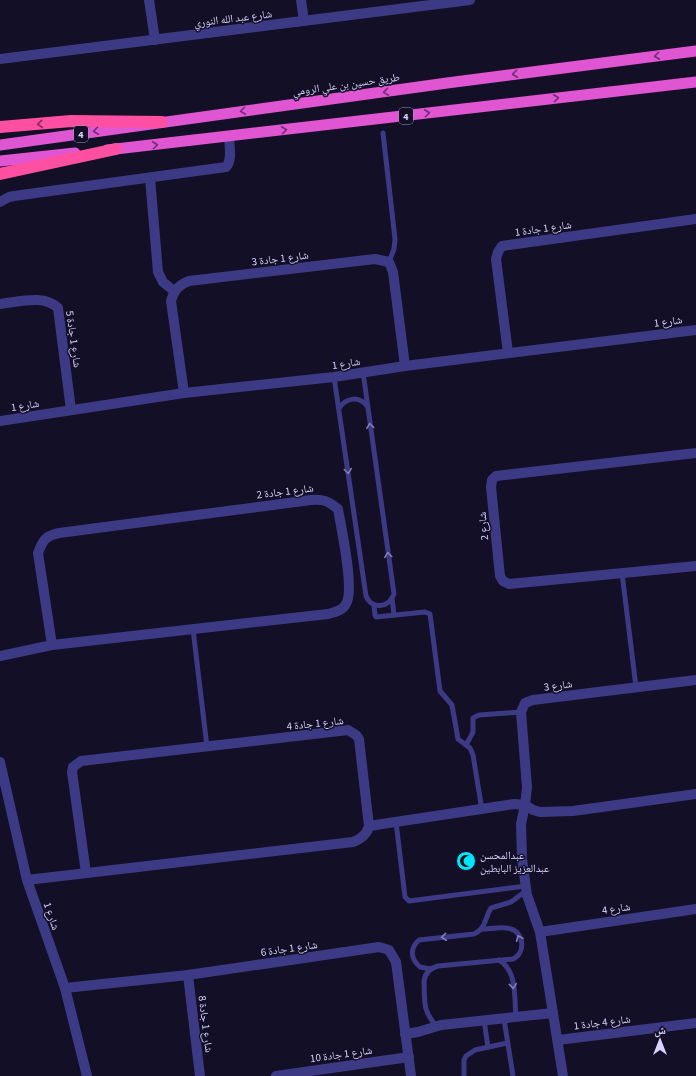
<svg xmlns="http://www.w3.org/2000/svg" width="696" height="1076" font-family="'Source Sans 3','Noto Naskh Arabic',sans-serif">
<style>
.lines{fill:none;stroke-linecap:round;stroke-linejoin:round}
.service{stroke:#3d3a85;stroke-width:5}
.minor{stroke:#3d3a85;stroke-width:10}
.trunk{stroke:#e055d1;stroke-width:11}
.motorway{stroke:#ff4fa3;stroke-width:12}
.oneway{stroke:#6f2e73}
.oneway2{stroke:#7d2c5e}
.oneway3{stroke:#837fbc}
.labels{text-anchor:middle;stroke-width:3;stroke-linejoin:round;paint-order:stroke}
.shield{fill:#130f26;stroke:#9e99be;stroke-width:1}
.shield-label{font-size:10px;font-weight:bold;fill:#d9d4ff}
.street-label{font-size:11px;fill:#d9d4ff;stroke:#130f26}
.poi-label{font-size:11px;fill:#d9d4ff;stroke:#130f26;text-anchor:start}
</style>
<rect width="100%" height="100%" fill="#130f26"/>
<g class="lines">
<g class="service">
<path d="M 383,133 L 395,239 L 394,249 L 389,262"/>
<path d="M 334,377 L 366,596 C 372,610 389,608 394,594 L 363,372"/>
<path d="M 339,408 C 347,397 359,396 367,406"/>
<path d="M 622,573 L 636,687"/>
<path d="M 392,598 L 394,615"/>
<path d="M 374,605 L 375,615 L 376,617 L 425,612 L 430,614 L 440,691 L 452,705 L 458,739 L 470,748 L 473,755 L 482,810"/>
<path d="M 193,629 L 207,747"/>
<path d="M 466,745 L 473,732 L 473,718 L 479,715 L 521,712"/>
<path d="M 396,822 L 405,897 L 409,901 L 526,886"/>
<path d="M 499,960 C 518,971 514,999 516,1017"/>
<path d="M 431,969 L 420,967 C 411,959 409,949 419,940 L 474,934 C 486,929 485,917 491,908 L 511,902 L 526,891"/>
<path d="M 504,1019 L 513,1076"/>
<path d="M 484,1020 L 488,1047"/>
<path d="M 436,1026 C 422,1009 425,1002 424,981 C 425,973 431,968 438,966 L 513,959 C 526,953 524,933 511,929 C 503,926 490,929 482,929"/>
<path d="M 464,1076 L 464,1060 L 466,1056 L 475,1050 L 507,1043"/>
</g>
<g class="minor">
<path d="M 149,0 L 155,40"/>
<path d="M 301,0 L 304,21"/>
<path d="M 0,59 L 470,0"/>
<path d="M 150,178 L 158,272 L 163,282 L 174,291"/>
<path d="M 0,202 L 9,197 L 14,196 L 226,167 C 233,160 229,146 229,136"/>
<path d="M 0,304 C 19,302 44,294 58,308 L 71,410"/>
<path d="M 508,353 L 496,259 L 498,252 L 502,246 L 696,219"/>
<path d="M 184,393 L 171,301 C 174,290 179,285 189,281 L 375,259 L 389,262 L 393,272 L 405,366"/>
<path d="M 0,421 L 184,393 L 334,377 L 405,366 L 696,330"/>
<path d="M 696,453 L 496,476 L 492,480 L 491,487 L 500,576 L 503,581 L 509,584 L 696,566"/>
<path d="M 0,656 L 52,645 L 328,614 C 335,612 342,611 346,604 C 355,590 341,527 338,509 C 328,501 324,499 311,500 L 59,533 C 45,536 43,540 38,553 L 52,645"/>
<path d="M 0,762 L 27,880 L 65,988 L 87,1076"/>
<path d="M 369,826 L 514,804 L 525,805 L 533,810 L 540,812 L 573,811 L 696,794"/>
<path d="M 27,880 L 353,842 C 361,839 367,834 369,826 L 359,739 L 356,735 L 348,730 L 81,761 L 73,767 L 72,772 L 86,873"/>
<path d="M 540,932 L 696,909"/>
<path d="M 188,975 L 200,1076"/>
<path d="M 65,988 L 188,975 L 379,947 L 389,950 L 396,962 L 411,1076"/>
<path d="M 405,1034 L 418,1032 L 441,1025 L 553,1013"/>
<path d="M 558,1040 L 696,1023"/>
<path d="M 276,1076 L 409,1057"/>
<path d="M 563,1076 L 540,932 L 527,895 L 522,859 L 521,824 L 525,805 L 527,787 L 521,712 L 525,703 L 533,700 L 696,680"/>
</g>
<g class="trunk">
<path d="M 0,145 L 447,83 L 696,51"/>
<path d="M 107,150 L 696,82"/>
<path d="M 0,161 L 75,153"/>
</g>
<g class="motorway">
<path d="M 0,127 L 71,121 L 162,122"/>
<path d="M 0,174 L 116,149"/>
</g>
</g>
<defs><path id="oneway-chevron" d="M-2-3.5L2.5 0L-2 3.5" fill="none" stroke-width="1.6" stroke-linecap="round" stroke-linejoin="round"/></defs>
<g class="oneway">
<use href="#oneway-chevron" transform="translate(657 56) rotate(173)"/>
<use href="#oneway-chevron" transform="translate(515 74) rotate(173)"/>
<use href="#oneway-chevron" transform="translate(386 92) rotate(172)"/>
<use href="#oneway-chevron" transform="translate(556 98) rotate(-7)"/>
<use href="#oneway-chevron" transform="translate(243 111) rotate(172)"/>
<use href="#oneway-chevron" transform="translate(427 113) rotate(-7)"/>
<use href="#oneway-chevron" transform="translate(284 130) rotate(-7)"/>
<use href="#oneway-chevron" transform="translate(96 131) rotate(172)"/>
<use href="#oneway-chevron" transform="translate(155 145) rotate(-7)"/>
</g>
<use class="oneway2" href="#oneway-chevron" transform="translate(40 124) rotate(175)"/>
<g class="oneway3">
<use href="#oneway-chevron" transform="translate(370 426) rotate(-98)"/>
<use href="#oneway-chevron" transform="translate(348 471) rotate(82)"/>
<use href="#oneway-chevron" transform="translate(388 555) rotate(-98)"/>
<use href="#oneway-chevron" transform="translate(444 937) rotate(174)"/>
<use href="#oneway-chevron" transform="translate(519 938) rotate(-114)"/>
<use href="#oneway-chevron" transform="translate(513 986) rotate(84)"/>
</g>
<defs>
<g id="mosque-disc" transform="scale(1)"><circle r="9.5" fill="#00e5ff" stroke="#130f26"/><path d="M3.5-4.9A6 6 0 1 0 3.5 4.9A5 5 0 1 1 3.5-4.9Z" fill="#111"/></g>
</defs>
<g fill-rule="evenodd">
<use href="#mosque-disc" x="466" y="861"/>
</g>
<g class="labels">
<g class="shield">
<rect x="399" y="108" width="14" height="16" rx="3"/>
<rect x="74" y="126" width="14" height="16" rx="3"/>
</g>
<g class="shield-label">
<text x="406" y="120">4</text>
<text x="81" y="138">4</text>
</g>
<g class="street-label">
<text transform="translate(233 18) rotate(-7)" y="4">شارع عبد الله النوري</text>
<text transform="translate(346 84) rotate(-8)" y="4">طريق حسين بن علي الرومي</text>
<text transform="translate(543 228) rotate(-8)" y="4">شارع 1 جادة 1</text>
<text transform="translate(280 258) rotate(-7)" y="4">شارع 1 جادة 3</text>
<text transform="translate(668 321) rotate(-7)" y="4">شارع 1</text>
<text transform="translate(74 339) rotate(82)" y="4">شارع 1 جادة 5</text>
<text transform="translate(346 363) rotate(-9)" y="4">شارع 1</text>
<text transform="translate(25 405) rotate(-9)" y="4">شارع 1</text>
<text transform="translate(285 491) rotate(-7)" y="4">شارع 1 جادة 2</text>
<text transform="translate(483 526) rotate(-95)" y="4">شارع 2</text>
<text transform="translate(558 685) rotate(-7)" y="4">شارع 3</text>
<text transform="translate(315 723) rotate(-6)" y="4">شارع 1 جادة 4</text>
<text transform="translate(616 908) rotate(-8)" y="4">شارع 4</text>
<text transform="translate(52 916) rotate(71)" y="4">شارع 1</text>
<text transform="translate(289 948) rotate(-8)" y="4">شارع 1 جادة 6</text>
<text transform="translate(602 1022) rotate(-7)" y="4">شارع 4 جادة 1</text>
<text transform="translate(206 1024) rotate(83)" y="4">شارع 1 جادة 8</text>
<text transform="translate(341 1054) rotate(-8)" y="4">شارع 1 جادة 10</text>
</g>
<g class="poi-label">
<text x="480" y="859">عبدالمحسن<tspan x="480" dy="13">عبدالعزيز البابطين</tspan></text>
</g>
</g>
<g transform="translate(660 1040)" stroke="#130f26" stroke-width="3" paint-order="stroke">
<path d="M0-3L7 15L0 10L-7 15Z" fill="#d9d4ff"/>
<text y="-6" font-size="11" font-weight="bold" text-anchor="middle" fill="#d9d4ff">ش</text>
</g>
</svg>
